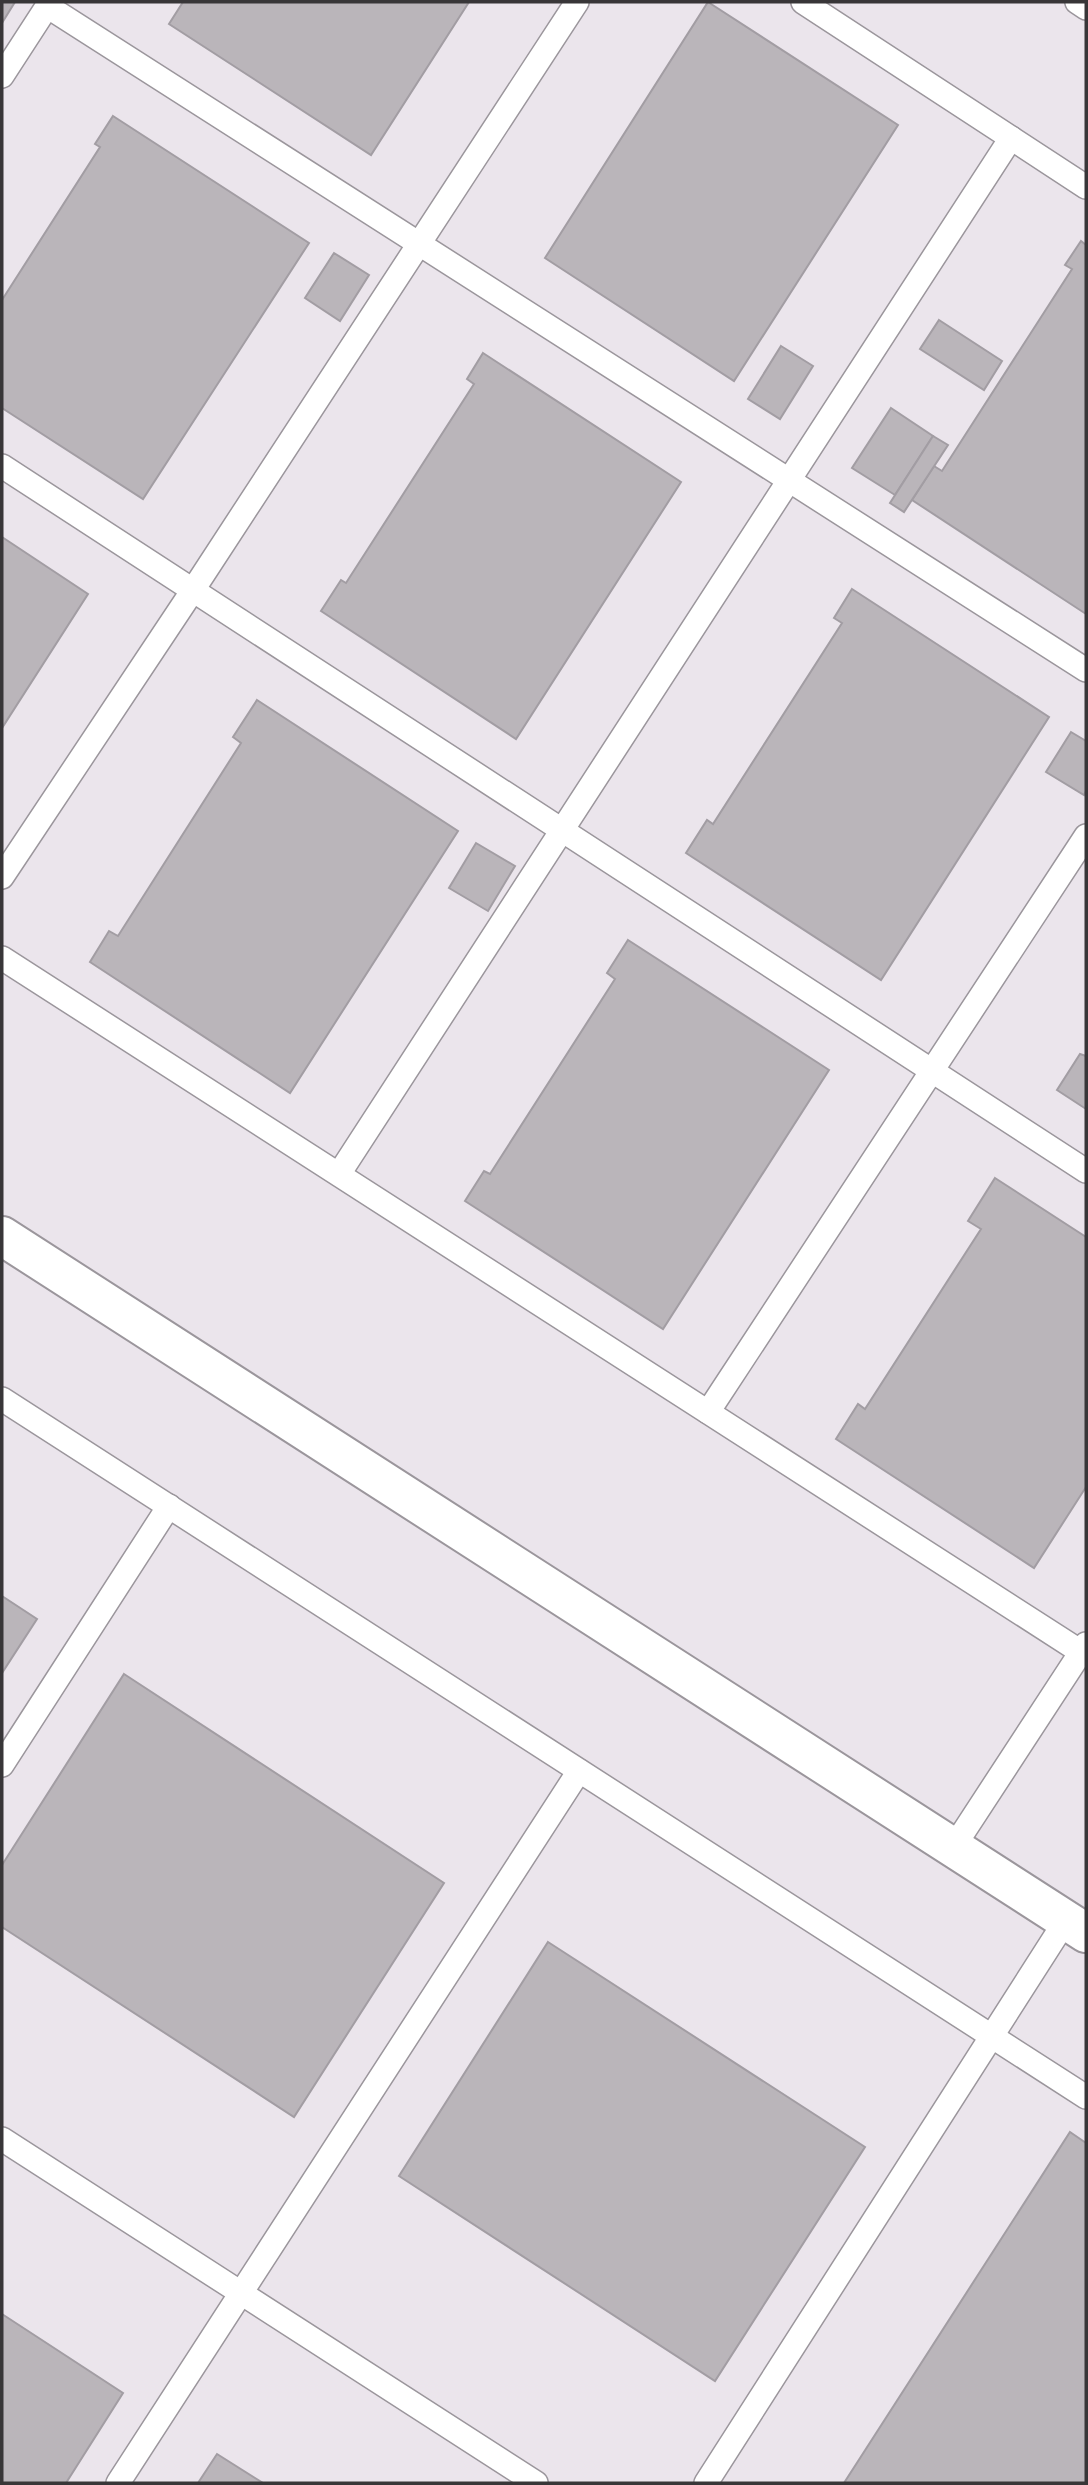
<svg xmlns="http://www.w3.org/2000/svg" width="1088" height="2485" font-family="'Public Sans',sans-serif">
<style>
.building{fill:#bab5ba;stroke:#a29da3;stroke-width:2}
.lines{fill:none;stroke-linecap:round;stroke-linejoin:round}
.service-casing{stroke:#9b969c;stroke-width:26}
.minor-casing{stroke:#9b969c;stroke-width:42}
.service{stroke:#fff;stroke-width:23}
.minor{stroke:#fff;stroke-width:38}
</style>
<rect width="100%" height="100%" fill="#ebe5ec"/>
<g class="building">
<path d="M 2,2 L 15,2 L 2,23 Z"/>
<path d="M 183,2 L 469,2 L 371,155 L 169,24 Z"/>
<path d="M 708,2 L 898,125 L 734,381 L 545,258 Z"/>
<path d="M 113,116 L 309,243 L 143,499 L 2,408 L 2,300 L 100,147 L 95,144 Z"/>
<path d="M 1081,241 L 1086,245 L 1086,614 L 912,500 L 934,466 L 942,471 L 1072,269 L 1065,265 Z"/>
<path d="M 334,253 L 369,275 L 340,321 L 305,298 Z"/>
<path d="M 939,320 L 1002,361 L 984,390 L 920,349 Z"/>
<path d="M 781,346 L 813,366 L 780,419 L 748,399 Z"/>
<path d="M 483,353 L 681,482 L 516,739 L 321,611 L 341,580 L 346,583 L 474,384 L 467,379 Z"/>
<path d="M 891,408 L 933,436 L 895,495 L 852,468 Z"/>
<path d="M 933,436 L 948,445 L 904,512 L 890,503 Z"/>
<path d="M 2,537 L 88,594 L 2,728 Z"/>
<path d="M 852,589 L 1049,717 L 881,980 L 686,853 L 707,820 L 713,824 L 842,623 L 834,618 Z"/>
<path d="M 257,700 L 458,831 L 290,1093 L 90,962 L 109,931 L 118,936 L 241,743 L 233,737 Z"/>
<path d="M 1071,732 L 1086,741 L 1086,791 L 1084,795 L 1046,772 Z"/>
<path d="M 476,843 L 515,866 L 488,911 L 449,888 Z"/>
<path d="M 628,940 L 829,1070 L 663,1329 L 465,1201 L 484,1171 L 490,1174 L 615,979 L 607,973 Z"/>
<path d="M 1080,1054 L 1086,1056 L 1086,1109 L 1057,1090 Z"/>
<path d="M 995,1178 L 1086,1237 L 1086,1487 L 1034,1568 L 836,1439 L 858,1404 L 865,1409 L 981,1229 L 968,1221 Z"/>
<path d="M 2,1596 L 37,1619 L 2,1673 Z"/>
<path d="M 124,1674 L 444,1883 L 294,2117 L 2,1927 L 2,1865 Z"/>
<path d="M 548,1942 L 865,2147 L 715,2381 L 399,2176 Z"/>
<path d="M 1070,2132 L 1086,2143 L 1086,2483 L 844,2483 Z"/>
<path d="M 2,2314 L 123,2393 L 66,2483 L 2,2483 Z"/>
<path d="M 217,2454 L 263,2483 L 198,2483 Z"/>
</g>
<g class="lines">
<g class="service-casing">
<g id="service">
<path d="M 803,2 L 1086,187"/>
<path d="M 1077,2 L 1086,8"/>
<path d="M 47,6 L 1086,670"/>
<path d="M 2,76 L 50,2"/>
<path d="M 2,466 L 1086,1171"/>
<path d="M 2,877 L 193,590 L 577,2"/>
<path d="M 2,958 L 1081,1652 L 1086,1644"/>
<path d="M 339,1174 L 1011,138"/>
<path d="M 2,1399 L 1086,2097"/>
<path d="M 708,1412 L 1086,836"/>
<path d="M 2,1765 L 169,1506"/>
<path d="M 953,1848 L 1081,1652"/>
<path d="M 2,2139 L 536,2483"/>
<path d="M 118,2483 L 579,1771"/>
<path d="M 706,2483 L 1066,1920"/>
</g>
</g>
<g class="minor-casing">
<path id="minor" d="M 2,1236 L 1086,1933"/>
</g>
<use href="#service" class="service"/>
<use href="#minor" class="minor"/>
</g>
<rect width="1088" height="2485" fill="none" stroke="#383638" stroke-width="7"/>
</svg>
